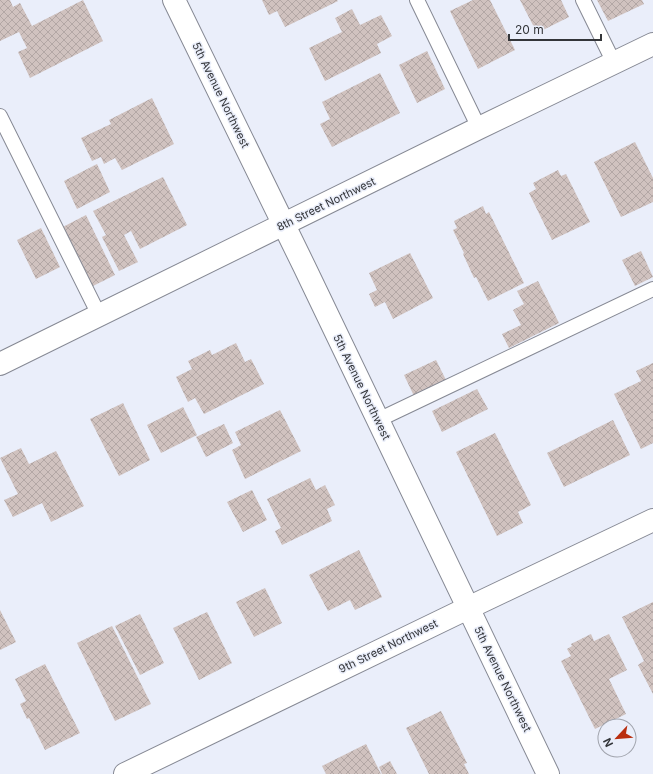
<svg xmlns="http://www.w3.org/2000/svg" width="653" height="774" font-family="Inter,sans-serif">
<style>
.building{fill:url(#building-cross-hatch)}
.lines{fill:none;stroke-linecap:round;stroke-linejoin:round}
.service-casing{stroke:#868994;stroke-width:16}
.minor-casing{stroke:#868994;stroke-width:24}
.service{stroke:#fff;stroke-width:14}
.minor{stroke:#fff;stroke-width:22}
.labels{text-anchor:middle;stroke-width:3;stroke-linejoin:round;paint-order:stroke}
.street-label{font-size:11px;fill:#333539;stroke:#eaeefa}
</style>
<defs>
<pattern id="building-cross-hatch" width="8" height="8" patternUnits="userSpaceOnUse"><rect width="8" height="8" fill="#d0c2bf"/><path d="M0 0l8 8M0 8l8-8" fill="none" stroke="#b3a7a5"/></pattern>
</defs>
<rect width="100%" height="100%" fill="#eaeefa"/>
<g class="building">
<path d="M 0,0 L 10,0 L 13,7 L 20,3 L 32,26 L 83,0 L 103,41 L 30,78 L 18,52 L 27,48 L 19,32 L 0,41 Z"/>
<path d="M 262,0 L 337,0 L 338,1 L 285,27 L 277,11 L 269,15 Z"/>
<path d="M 473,0 L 490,0 L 515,50 L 478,69 L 450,11 Z"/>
<path d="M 520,0 L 561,0 L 569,17 L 537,33 Z"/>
<path d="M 597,0 L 642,0 L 644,4 L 608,21 Z"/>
<path d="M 352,9 L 360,25 L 381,15 L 392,36 L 377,44 L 381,53 L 325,81 L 309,48 L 342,32 L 335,18 Z"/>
<path d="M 427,51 L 445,89 L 417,103 L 399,65 Z"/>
<path d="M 380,73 L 400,113 L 332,147 L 320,124 L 330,119 L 322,102 Z"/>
<path d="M 152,98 L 174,144 L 122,170 L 115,158 L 104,164 L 101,157 L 92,161 L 81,138 L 111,124 L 109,120 Z"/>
<path d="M 635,142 L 653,178 L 653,202 L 621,217 L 594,162 Z"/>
<path d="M 97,164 L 110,192 L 77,209 L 64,181 Z"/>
<path d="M 558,170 L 561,176 L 566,174 L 590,222 L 552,240 L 529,193 L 536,189 L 533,183 Z"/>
<path d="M 163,177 L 187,225 L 140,249 L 131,231 L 124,235 L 138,262 L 119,271 L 102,237 L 106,235 L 93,211 Z"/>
<path d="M 483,206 L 486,214 L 489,212 L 524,283 L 488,301 L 476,277 L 474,278 L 463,254 L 464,253 L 453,230 L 457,228 L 454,221 Z"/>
<path d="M 86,215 L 115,275 L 89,288 L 59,229 Z"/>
<path d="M 41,228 L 60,267 L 36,279 L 17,240 Z"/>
<path d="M 641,251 L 653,277 L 635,286 L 622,260 Z"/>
<path d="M 410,253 L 433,298 L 393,319 L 385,302 L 375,307 L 369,294 L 377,290 L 369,273 Z"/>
<path d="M 538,281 L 559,323 L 509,348 L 502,334 L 521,325 L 513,310 L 524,304 L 517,291 Z"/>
<path d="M 236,343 L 245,362 L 251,359 L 264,384 L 204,414 L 195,398 L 188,402 L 176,377 L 192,369 L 188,361 L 210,350 L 212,355 Z"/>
<path d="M 436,360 L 446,380 L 414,396 L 404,375 Z"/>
<path d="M 653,363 L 653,443 L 641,449 L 614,394 L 641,381 L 636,371 Z"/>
<path d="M 477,389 L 488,409 L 442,432 L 432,411 Z"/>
<path d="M 123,403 L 150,460 L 119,476 L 90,419 Z"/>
<path d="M 183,407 L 197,435 L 161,453 L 147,425 Z"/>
<path d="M 280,410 L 301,451 L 245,479 L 232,450 L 241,445 L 235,432 Z"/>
<path d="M 613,420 L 630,455 L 564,487 L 547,453 Z"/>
<path d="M 224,424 L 233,443 L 206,457 L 196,437 Z"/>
<path d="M 495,433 L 531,505 L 518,512 L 523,523 L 497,536 L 456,452 Z"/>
<path d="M 21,448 L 29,464 L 56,451 L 84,506 L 51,522 L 42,503 L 13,517 L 4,500 L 18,494 L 0,458 Z"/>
<path d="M 310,478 L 316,490 L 325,485 L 335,505 L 327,509 L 332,521 L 282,545 L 275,531 L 281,528 L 267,499 Z"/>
<path d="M 252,490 L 267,520 L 243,532 L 227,502 Z"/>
<path d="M 359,550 L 382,597 L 355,610 L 350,600 L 328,611 L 309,575 Z"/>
<path d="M 265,588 L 282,623 L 254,637 L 236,602 Z"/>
<path d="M 653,602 L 653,694 L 638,665 L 644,661 L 622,617 Z"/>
<path d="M 0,610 L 16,642 L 0,650 Z"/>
<path d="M 207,612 L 232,663 L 199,680 L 173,628 Z"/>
<path d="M 140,614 L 164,663 L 140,675 L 115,626 Z"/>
<path d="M 112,626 L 151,704 L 115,721 L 77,643 Z"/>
<path d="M 591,634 L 594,641 L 609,634 L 627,670 L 609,679 L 626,714 L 595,729 L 561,661 L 571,656 L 567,649 L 572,646 L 571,644 Z"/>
<path d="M 45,664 L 80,733 L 45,750 L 29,718 L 27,719 L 20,704 L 26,701 L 15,679 Z"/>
<path d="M 441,711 L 467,763 L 464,764 L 469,774 L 429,774 L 406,728 Z"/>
<path d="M 366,744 L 381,774 L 326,774 L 322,766 Z"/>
<path d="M 390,761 L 397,774 L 382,774 L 379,767 Z"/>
</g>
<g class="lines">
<g class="service-casing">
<g id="service">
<path d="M 417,0 L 479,128"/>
<path d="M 583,0 L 614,63"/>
<path d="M 0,116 L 99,315"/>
<path d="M 378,420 L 653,289"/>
</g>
</g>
<g class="minor-casing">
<g id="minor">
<path d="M 174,0 L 304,266 L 548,774"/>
<path d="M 0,364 L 479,128 L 653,44"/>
<path d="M 125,774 L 468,608 L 653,520"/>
</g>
</g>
<use href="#service" class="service"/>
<use href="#minor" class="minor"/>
</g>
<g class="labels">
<g class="street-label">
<text transform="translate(221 95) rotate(64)" y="4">5th Avenue Northwest</text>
<text transform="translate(326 204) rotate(-26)" y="4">8th Street Northwest</text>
<text transform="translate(362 387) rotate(64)" y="4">5th Avenue Northwest</text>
<text transform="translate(388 646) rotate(-26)" y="4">9th Street Northwest</text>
<text transform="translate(503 679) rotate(64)" y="4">5th Avenue Northwest</text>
</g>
</g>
<g transform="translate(617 738) rotate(244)"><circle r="19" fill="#eaeefa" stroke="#a1a4ad"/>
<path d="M0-3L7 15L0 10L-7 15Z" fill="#b92e0f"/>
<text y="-6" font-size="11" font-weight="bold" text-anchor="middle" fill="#333539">N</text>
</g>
<path d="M509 34v6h92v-6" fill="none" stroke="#333539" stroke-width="2"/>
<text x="515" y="34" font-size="12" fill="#333539" stroke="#eaeefa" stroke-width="3" paint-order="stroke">20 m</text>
</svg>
